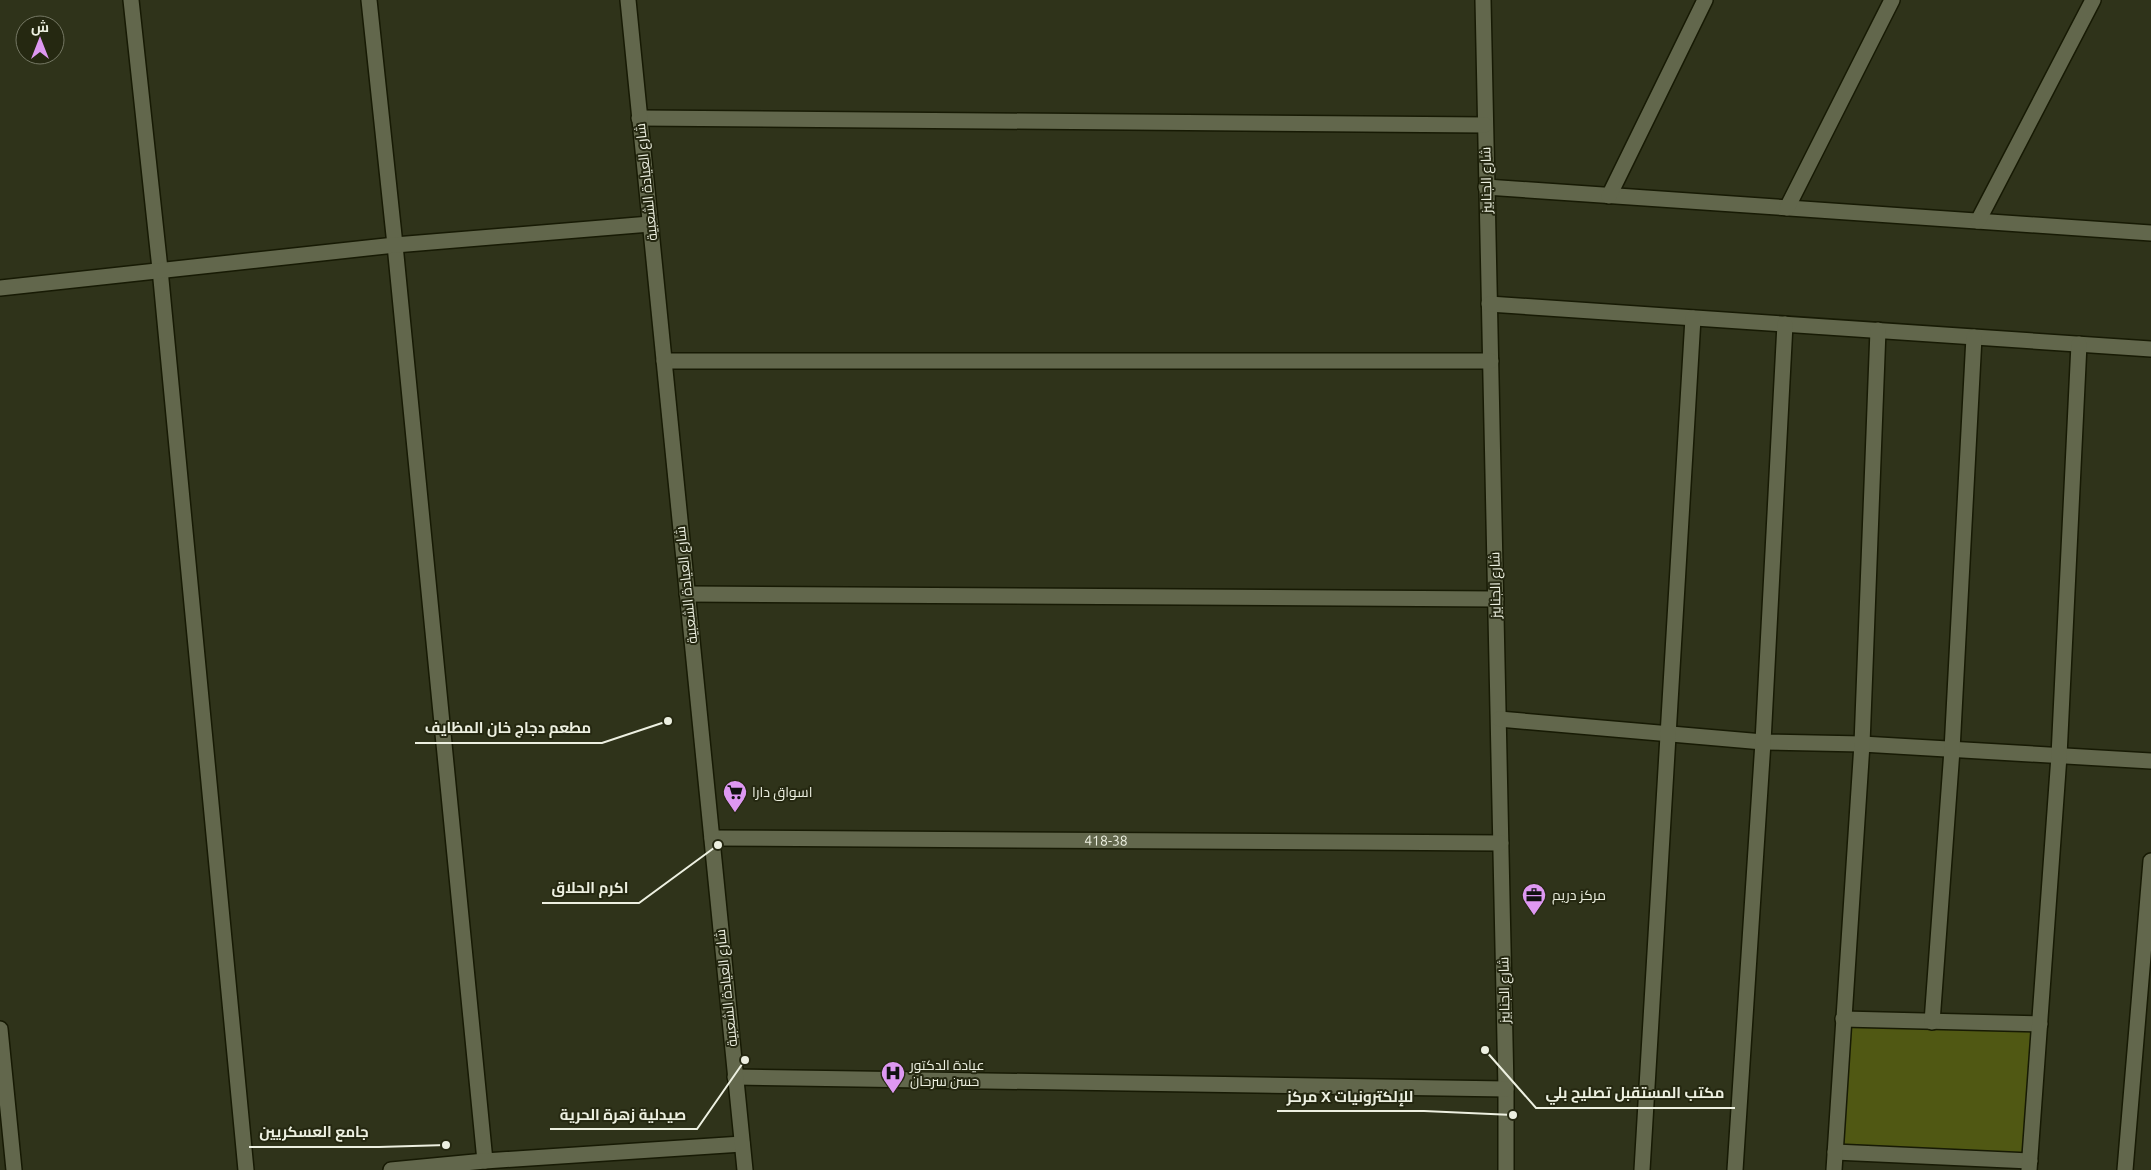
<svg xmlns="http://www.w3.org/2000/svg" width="2151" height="1170" font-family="Ubuntu,Cairo,sans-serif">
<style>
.green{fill:#505813}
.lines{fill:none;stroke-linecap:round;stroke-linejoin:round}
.street-casing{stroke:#171a04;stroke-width:18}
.secondary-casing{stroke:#171a04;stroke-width:18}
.street{stroke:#62674c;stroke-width:15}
.secondary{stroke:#62674c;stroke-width:15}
.labels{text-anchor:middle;stroke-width:4;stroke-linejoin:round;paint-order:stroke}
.street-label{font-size:14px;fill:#edf0e1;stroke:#252811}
.poi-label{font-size:14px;fill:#edf0e1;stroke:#252811;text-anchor:start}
.leader{fill:none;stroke:#edf0e1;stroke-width:2}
.callout-dot{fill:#edf0e1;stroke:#252811;stroke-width:2}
.callout-label{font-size:15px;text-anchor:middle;font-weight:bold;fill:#edf0e1;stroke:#252811;stroke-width:4;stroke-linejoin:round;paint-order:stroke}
</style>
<rect width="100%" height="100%" fill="#2f331a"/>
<path class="green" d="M 1850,1027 L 2032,1031 L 2024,1153 L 1843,1144 Z"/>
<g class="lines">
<g class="street-casing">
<g id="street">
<path d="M 131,0 L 160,269 L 246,1170"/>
<path d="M 369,0 L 395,245 L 485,1161"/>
<path d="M 1483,0 L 1506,1089 L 1506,1170"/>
<path d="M 639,118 L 1485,125"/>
<path d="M 1486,187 L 2151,233"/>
<path d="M 1609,196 L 1705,0"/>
<path d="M 1787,208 L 1892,0"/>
<path d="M 1978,221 L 2093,0"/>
<path d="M 0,288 L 395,245 L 650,224"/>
<path d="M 1489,304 L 2151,349"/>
<path d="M 664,361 L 1491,361"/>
<path d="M 687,594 L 1496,599"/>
<path d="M 1499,719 L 1763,742 L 1862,744 L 2151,761"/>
<path id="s1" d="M 712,838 L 1501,843"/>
<path d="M 1843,1019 L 2040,1024"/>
<path d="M 1932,1022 L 1952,750 L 1974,337"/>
<path d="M 0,1029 L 14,1170"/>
<path d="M 735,1077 L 1506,1089"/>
<path d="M 1835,1152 L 2030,1161"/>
<path d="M 391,1170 L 485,1161 L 742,1144"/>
<path d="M 1642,1170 L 1693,318"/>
<path d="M 1735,1170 L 1763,742 L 1785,324"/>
<path d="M 1834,1170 L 1862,744 L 1878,330"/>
<path d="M 2029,1170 L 2059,756 L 2079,344"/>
<path d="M 2125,1170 L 2151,861"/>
</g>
</g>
<g class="secondary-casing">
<path id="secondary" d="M 628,0 L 745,1170"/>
</g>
<use href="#street" class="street"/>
<use href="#secondary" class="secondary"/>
</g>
<defs>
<g id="supermarket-pin" transform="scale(1.25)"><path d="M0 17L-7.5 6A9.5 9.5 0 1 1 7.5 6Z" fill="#de98f2" stroke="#252811"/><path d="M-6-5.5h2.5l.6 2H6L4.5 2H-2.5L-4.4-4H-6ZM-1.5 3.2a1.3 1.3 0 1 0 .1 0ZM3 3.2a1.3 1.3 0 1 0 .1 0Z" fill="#111"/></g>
<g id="office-pin" transform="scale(1.25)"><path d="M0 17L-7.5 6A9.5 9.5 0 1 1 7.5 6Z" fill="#de98f2" stroke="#252811"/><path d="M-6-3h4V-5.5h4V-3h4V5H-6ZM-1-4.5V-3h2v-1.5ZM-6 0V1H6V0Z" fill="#111"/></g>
<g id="hospital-pin" transform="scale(1.25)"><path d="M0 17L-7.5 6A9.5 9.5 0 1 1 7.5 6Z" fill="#de98f2" stroke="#252811"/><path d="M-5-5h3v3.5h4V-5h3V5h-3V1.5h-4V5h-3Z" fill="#111"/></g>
</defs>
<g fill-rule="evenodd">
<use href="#supermarket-pin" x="735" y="792"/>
<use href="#office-pin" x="1534" y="895"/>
<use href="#hospital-pin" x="893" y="1073"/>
</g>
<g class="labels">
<g class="street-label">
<text transform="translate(1486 180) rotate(-91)" y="5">شارع الجنابيز</text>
<text transform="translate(646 182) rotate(-96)" y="5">شارع العيادة الشعبية</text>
<text transform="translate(686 585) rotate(-96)" y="5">شارع العيادة الشعبية</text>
<text transform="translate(1495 585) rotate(-91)" y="5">شارع الجنابيز</text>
<text dy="5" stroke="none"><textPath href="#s1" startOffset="394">418-38</textPath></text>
<text transform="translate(726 988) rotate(-96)" y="5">شارع العيادة الشعبية</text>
<text transform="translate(1504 990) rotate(-91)" y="5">شارع الجنابيز</text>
</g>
<g class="poi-label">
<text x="752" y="797">اسواق دارا</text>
<text x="1552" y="900">مركز دريم</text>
<text x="910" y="1070">عيادة الدكتور<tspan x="910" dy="16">حسن سرحان</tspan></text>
</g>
</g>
<path class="leader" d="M668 721L602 743H415M718 845L639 903H542M1485 1050L1536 1108H1735M1513 1115L1424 1111H1277M745 1060L697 1129H550M446 1145L379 1147H249"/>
<g class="callout-dot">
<circle cx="668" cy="721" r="5"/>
<circle cx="718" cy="845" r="5"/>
<circle cx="1485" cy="1050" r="5"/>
<circle cx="1513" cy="1115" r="5"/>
<circle cx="745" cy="1060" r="5"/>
<circle cx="446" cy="1145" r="5"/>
</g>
<g class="callout-label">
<text x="508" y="733">مطعم دجاج خان المظايف</text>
<text x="590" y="893">اكرم الحلاق</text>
<text x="1635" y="1098">مكتب المستقبل تصليح بلي</text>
<text x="1350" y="1102">مركز X للإلكترونيات</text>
<text x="623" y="1120">صيدلية زهرة الحرية</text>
<text x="314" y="1137">جامع العسكريين</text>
</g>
<g transform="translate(40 40)"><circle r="24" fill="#252811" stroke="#757864"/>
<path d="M0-4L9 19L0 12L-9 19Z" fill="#de98f2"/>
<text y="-8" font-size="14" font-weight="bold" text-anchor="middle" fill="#edf0e1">ش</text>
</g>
</svg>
